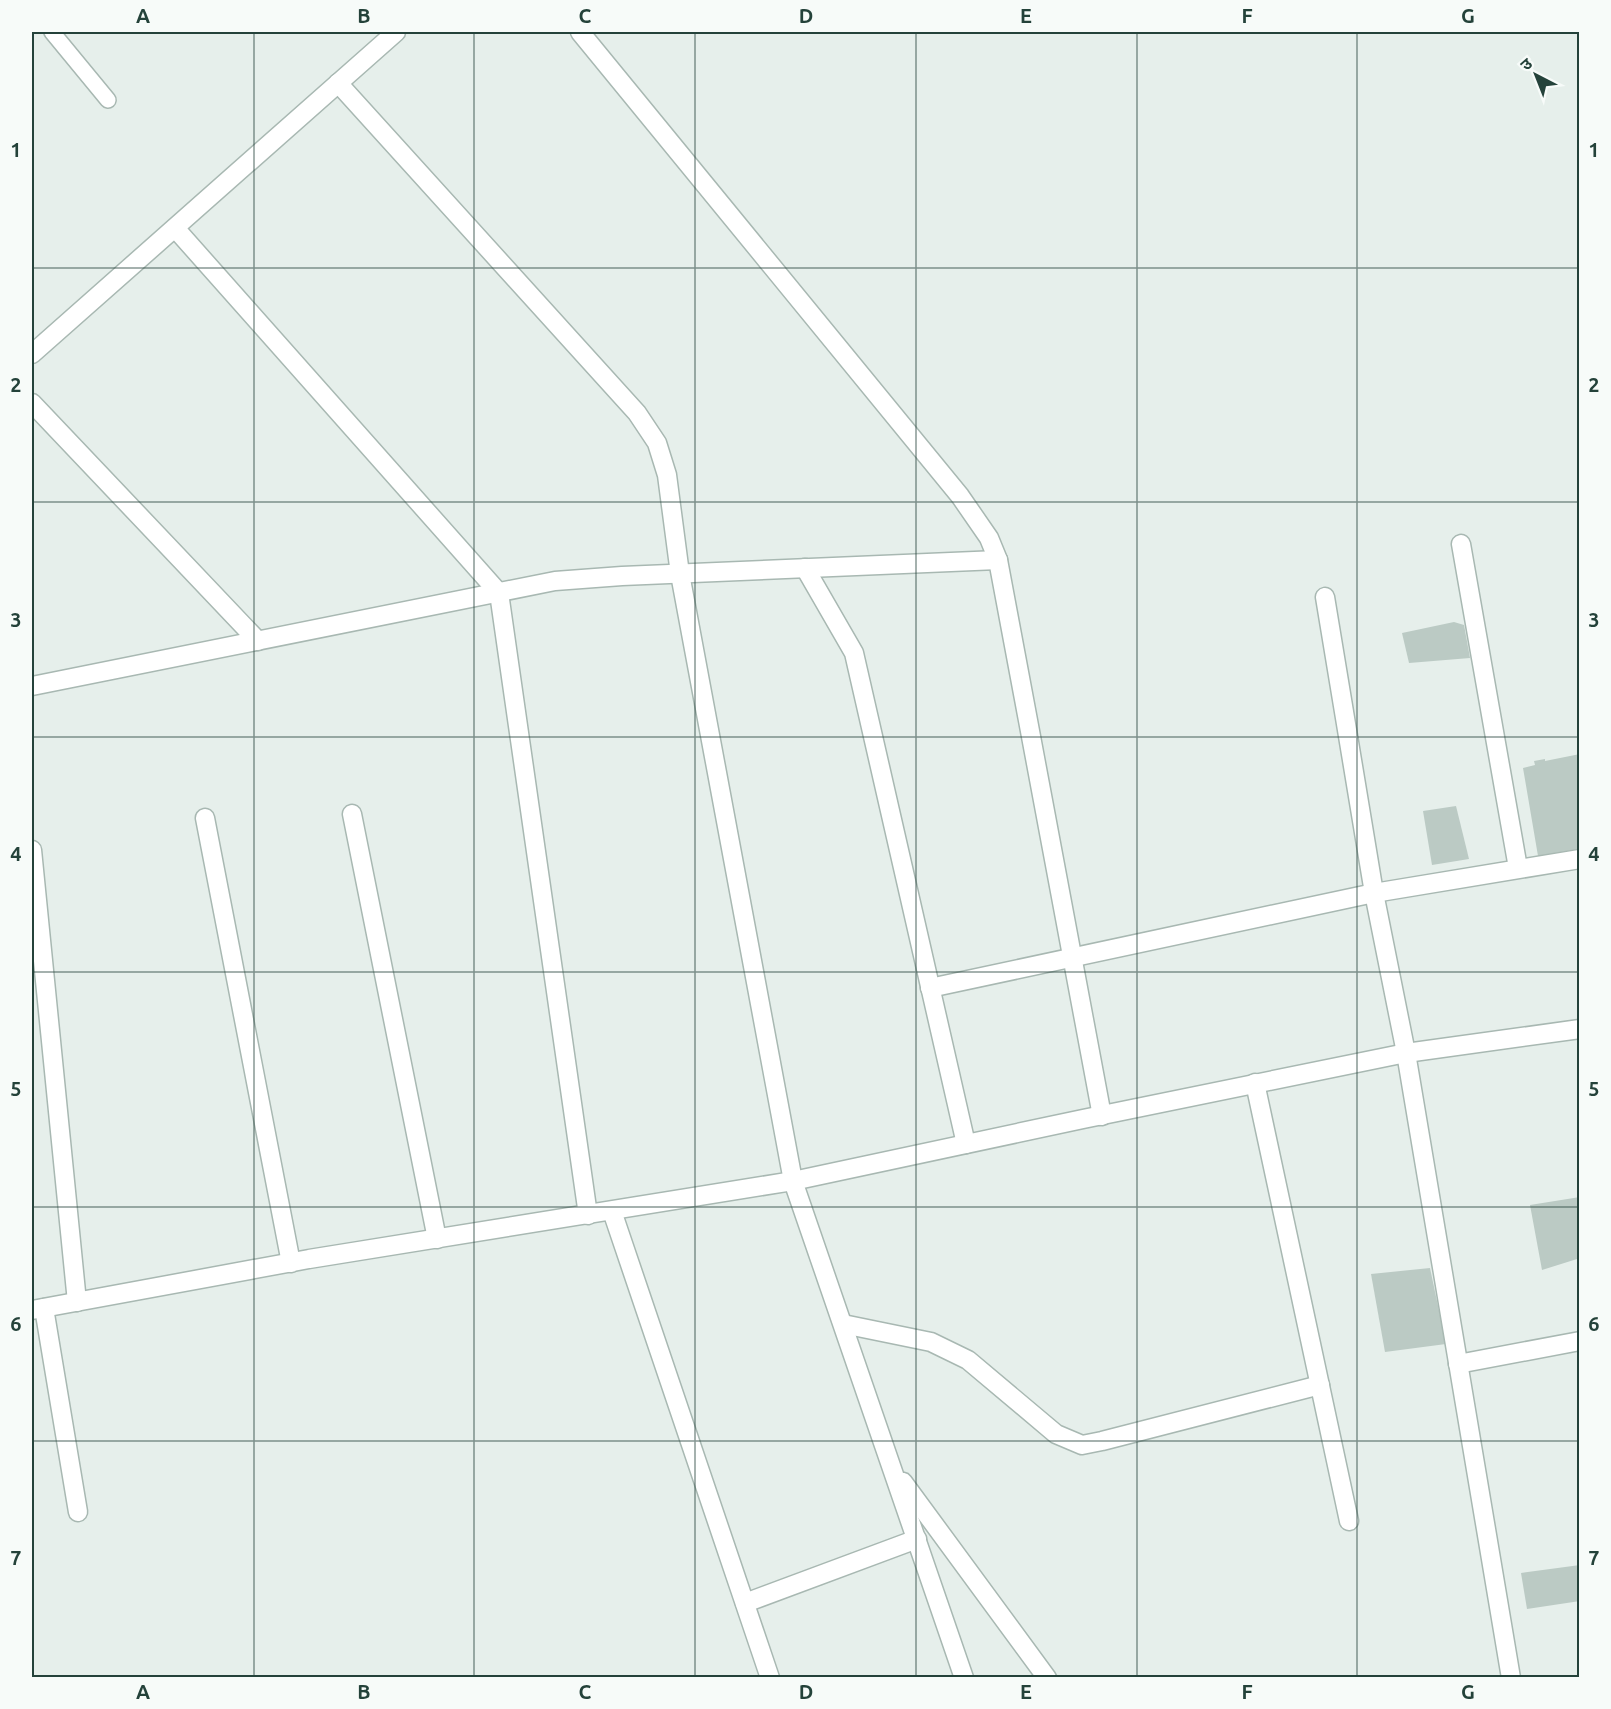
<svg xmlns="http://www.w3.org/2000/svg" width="1611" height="1709" font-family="Ubuntu,'Noto Sans Devanagari',sans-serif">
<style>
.building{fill:#bbcac4}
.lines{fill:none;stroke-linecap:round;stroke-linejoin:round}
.lane-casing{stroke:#a8b8b2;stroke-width:18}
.street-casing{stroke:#a8b8b2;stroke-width:21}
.lane{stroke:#fff;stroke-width:15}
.street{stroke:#fff;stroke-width:18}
.grid{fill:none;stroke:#24423a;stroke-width:1.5;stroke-opacity:0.55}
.neatline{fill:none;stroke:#24423a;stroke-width:2}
.grid-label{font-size:20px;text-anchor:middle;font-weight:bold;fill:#24423a}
</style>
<rect width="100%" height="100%" fill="#e6efeb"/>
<g class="building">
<path d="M 1454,622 L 1464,625 L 1470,658 L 1409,663 L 1402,633 Z"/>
<path d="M 1580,754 L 1580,849 L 1538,856 L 1523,768 L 1535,765 L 1534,761 L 1545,759 L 1545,761 Z"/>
<path d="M 1456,806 L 1469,859 L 1432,865 L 1423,811 Z"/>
<path d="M 1580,1197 L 1580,1267 L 1577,1259 L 1542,1270 L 1530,1205 Z"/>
<path d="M 1430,1268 L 1446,1344 L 1385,1352 L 1371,1274 Z"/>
<path d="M 1580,1565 L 1580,1601 L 1527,1609 L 1521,1573 Z"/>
</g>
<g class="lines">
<g class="lane-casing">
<path id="lane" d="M 52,32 L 108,100"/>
</g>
<g class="street-casing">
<g id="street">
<path d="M 580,32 L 960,496 L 989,538 L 998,560 L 1102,1116"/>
<path d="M 338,83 L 637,413 L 657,443 L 667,475 L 680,574 L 793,1181 L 964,1678"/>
<path d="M 175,228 L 499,593 L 588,1215"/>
<path d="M 32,354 L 396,32"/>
<path d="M 32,403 L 258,641"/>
<path d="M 1461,544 L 1518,868"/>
<path d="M 805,568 L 854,653 L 966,1144"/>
<path d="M 1325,597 L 1374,893 L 1406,1053 L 1511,1678"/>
<path d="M 32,686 L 555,581 L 622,576 L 998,560"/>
<path d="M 352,814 L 437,1239"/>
<path d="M 205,818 L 291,1263"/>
<path d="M 32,850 L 77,1302"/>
<path d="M 930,988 L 1374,893 L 1580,859"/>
<path d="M 1255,1083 L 1349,1521"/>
<path d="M 612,1211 L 770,1678"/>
<path d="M 44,1308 L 78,1512"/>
<path d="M 32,1310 L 309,1259 L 793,1181 L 1083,1119 L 1406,1053 L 1580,1029"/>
<path d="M 843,1324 L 931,1342 L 968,1360 L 1056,1434 L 1082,1445 L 1102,1441 L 1320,1385"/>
<path d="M 1458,1364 L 1580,1341"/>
<path d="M 903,1482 L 1047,1678"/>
<path d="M 745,1603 L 917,1539"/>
</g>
</g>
<use href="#lane" class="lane"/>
<use href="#street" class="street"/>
</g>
<path class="grid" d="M 254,32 L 254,1678M 474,32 L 474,1678M 695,32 L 695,1678M 916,32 L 916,1678M 1137,32 L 1137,1678M 1357,32 L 1357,1678M 32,268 L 1580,268M 32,502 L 1580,502M 32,737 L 1580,737M 32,972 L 1580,972M 32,1207 L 1580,1207M 32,1441 L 1580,1441"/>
<rect width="1611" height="1709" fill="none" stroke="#f7fbf9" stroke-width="66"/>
<g transform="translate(1536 75) rotate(318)" stroke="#f7fbf9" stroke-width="4.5" paint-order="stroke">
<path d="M0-4.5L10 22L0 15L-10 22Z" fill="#24423a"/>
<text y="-9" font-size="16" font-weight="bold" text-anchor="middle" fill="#24423a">उ</text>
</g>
<rect x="33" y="33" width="1545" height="1643" class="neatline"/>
<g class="grid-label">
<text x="143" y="23">A</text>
<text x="364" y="23">B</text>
<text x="585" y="23">C</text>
<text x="806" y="23">D</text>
<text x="1026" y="23">E</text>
<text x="1247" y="23">F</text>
<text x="1468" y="23">G</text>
<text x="16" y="157">1</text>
<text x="1594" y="157">1</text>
<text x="16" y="392">2</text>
<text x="1594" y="392">2</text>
<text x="16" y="627">3</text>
<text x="1594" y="627">3</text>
<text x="16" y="861">4</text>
<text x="1594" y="861">4</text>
<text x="16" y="1096">5</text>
<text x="1594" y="1096">5</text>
<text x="16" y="1331">6</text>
<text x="1594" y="1331">6</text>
<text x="16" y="1565">7</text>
<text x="1594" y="1565">7</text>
<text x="143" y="1699">A</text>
<text x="364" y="1699">B</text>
<text x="585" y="1699">C</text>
<text x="806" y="1699">D</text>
<text x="1026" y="1699">E</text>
<text x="1247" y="1699">F</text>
<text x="1468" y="1699">G</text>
</g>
</svg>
